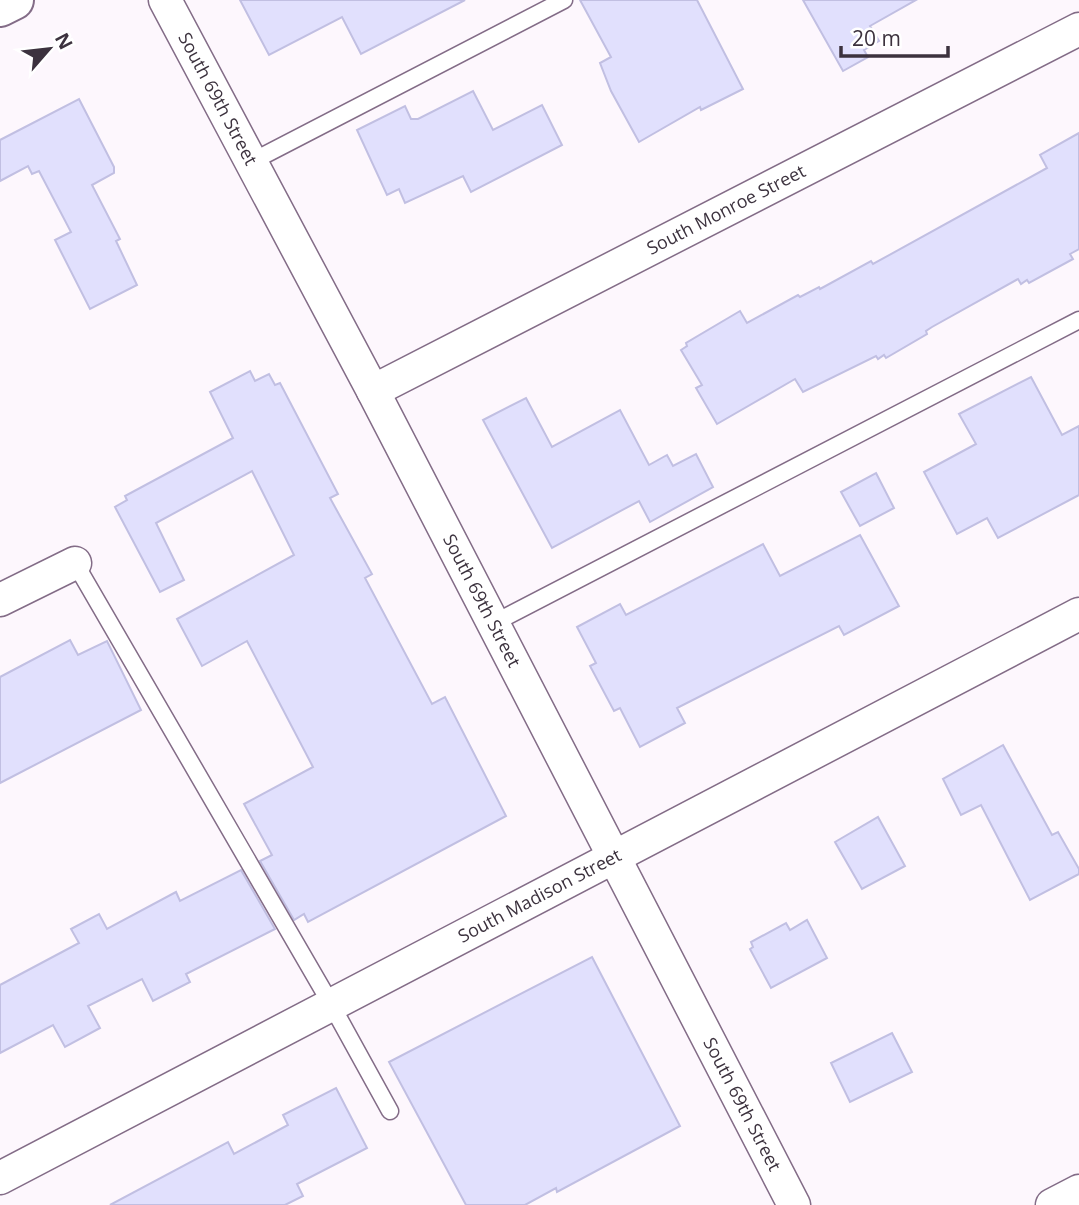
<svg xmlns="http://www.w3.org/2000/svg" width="1079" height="1205" font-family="'Open Sans',sans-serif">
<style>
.building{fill:#e1e0fd;stroke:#c1bfe2;stroke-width:2}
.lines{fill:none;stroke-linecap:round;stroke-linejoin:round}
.lane-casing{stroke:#836c87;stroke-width:19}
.street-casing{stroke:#836c87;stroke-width:35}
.secondary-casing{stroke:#836c87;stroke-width:42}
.lane{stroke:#fff;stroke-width:16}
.street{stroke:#fff;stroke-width:32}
.secondary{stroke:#fff;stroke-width:38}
.labels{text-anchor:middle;stroke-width:6;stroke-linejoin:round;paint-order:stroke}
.street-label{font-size:18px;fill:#3c323e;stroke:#fff}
</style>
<rect width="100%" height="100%" fill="#fdf7fd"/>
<g class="building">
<path d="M 240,0 L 465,0 L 361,54 L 342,17 L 269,55 Z"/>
<path d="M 580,0 L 697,0 L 743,89 L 701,110 L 700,107 L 639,142 L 611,91 L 600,63 L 611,57 Z"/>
<path d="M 803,0 L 916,0 L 870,26 L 879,41 L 864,50 L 868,57 L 843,71 Z"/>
<path d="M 473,91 L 493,130 L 542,105 L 562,145 L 471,192 L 463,176 L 405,203 L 399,189 L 387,195 L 357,130 L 405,106 L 411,119 L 418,119 Z"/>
<path d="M 79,99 L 114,167 L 114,173 L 92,185 L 120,239 L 116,241 L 137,285 L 90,309 L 55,240 L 71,232 L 39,171 L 32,174 L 28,166 L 0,181 L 0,140 Z"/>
<path d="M 1079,133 L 1079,249 L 1070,254 L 1073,259 L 1029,283 L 1027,280 L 1021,284 L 1018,279 L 932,327 L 926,331 L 927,334 L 886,358 L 884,355 L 878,359 L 876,356 L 803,392 L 795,379 L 717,424 L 696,388 L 702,385 L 681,350 L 687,346 L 686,343 L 740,311 L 747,323 L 798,295 L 800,297 L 819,287 L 820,289 L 871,261 L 873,264 L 1047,168 L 1040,155 Z"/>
<path d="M 250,371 L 255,381 L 269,374 L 275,385 L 280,383 L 338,494 L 330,498 L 372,574 L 365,578 L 432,704 L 445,697 L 506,816 L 308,922 L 304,914 L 294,920 L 260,861 L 272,855 L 244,804 L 313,767 L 247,641 L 202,666 L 177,619 L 294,555 L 252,471 L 156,523 L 184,580 L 160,592 L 115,507 L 127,500 L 125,496 L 233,438 L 210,392 Z"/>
<path d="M 1031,377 L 1062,435 L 1079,426 L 1079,495 L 998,538 L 987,518 L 957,534 L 924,472 L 976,444 L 959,414 Z"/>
<path d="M 526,398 L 552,447 L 620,410 L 649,465 L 667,455 L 673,466 L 696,454 L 713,487 L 650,522 L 639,501 L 552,548 L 483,420 Z"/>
<path d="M 876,473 L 894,508 L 860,526 L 841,492 Z"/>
<path d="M 860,535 L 899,606 L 844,635 L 839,626 L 677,708 L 685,723 L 640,747 L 620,708 L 614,711 L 590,666 L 596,663 L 577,627 L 620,604 L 626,615 L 763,544 L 780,576 Z"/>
<path d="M 70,640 L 78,655 L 107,641 L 141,710 L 0,783 L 0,677 Z"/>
<path d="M 1003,745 L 1052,835 L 1058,832 L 1079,869 L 1079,874 L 1030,900 L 981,805 L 961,815 L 943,779 Z"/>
<path d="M 878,817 L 905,866 L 862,889 L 835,842 Z"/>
<path d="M 241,870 L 275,929 L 186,974 L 190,982 L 153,1001 L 142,979 L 88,1006 L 100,1028 L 65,1047 L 53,1025 L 0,1053 L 0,985 L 79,943 L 71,929 L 99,914 L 107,929 L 176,892 L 180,901 Z"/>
<path d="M 807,920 L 827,958 L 771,988 L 750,949 L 753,947 L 751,942 L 786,923 L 790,930 Z"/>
<path d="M 592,957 L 680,1126 L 557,1192 L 556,1188 L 525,1205 L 466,1205 L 389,1062 Z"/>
<path d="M 892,1033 L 912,1072 L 850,1102 L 831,1063 Z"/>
<path d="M 336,1088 L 367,1148 L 297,1184 L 303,1196 L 285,1205 L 110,1205 L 228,1142 L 234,1154 L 288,1125 L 283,1115 Z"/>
</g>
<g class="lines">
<g class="lane-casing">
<g id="lane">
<path d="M 251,162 L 564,0"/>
<path d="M 75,563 L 331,1004 L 390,1111"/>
<path d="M 492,624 L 1079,320"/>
</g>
</g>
<g class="street-casing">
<g id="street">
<path id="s1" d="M 165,0 L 373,391 L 794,1205"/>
<path id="s2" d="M 373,391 L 1079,29"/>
<path d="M 0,600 L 75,563"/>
<path id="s3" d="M 0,1178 L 1079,614"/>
<path d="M 1052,1205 L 1079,1191"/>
</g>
</g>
<g class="secondary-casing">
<path id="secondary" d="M 0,7 L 14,0"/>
</g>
<use href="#lane" class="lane"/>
<use href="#street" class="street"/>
<use href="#secondary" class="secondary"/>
</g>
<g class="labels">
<g class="street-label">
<text dy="6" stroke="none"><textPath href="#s1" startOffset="112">South 69th Street</textPath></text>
<text dy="6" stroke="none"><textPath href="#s2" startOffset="397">South Monroe Street</textPath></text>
<text dy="6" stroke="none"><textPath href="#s1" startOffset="679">South 69th Street</textPath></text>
<text dy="6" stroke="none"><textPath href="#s3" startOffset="609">South Madison Street</textPath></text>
<text dy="6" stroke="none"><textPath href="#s1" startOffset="1246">South 69th Street</textPath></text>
</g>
</g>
<g transform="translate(49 49) rotate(62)" stroke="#ffffff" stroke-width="5" paint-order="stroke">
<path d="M0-5L12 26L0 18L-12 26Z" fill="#3c323e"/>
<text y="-10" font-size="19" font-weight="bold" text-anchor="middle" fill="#3c323e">N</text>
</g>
<path d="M841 46v10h107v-10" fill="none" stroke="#3c323e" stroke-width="3.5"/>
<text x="852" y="46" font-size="21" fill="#3c323e" stroke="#ffffff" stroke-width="5" paint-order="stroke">20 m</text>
</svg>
